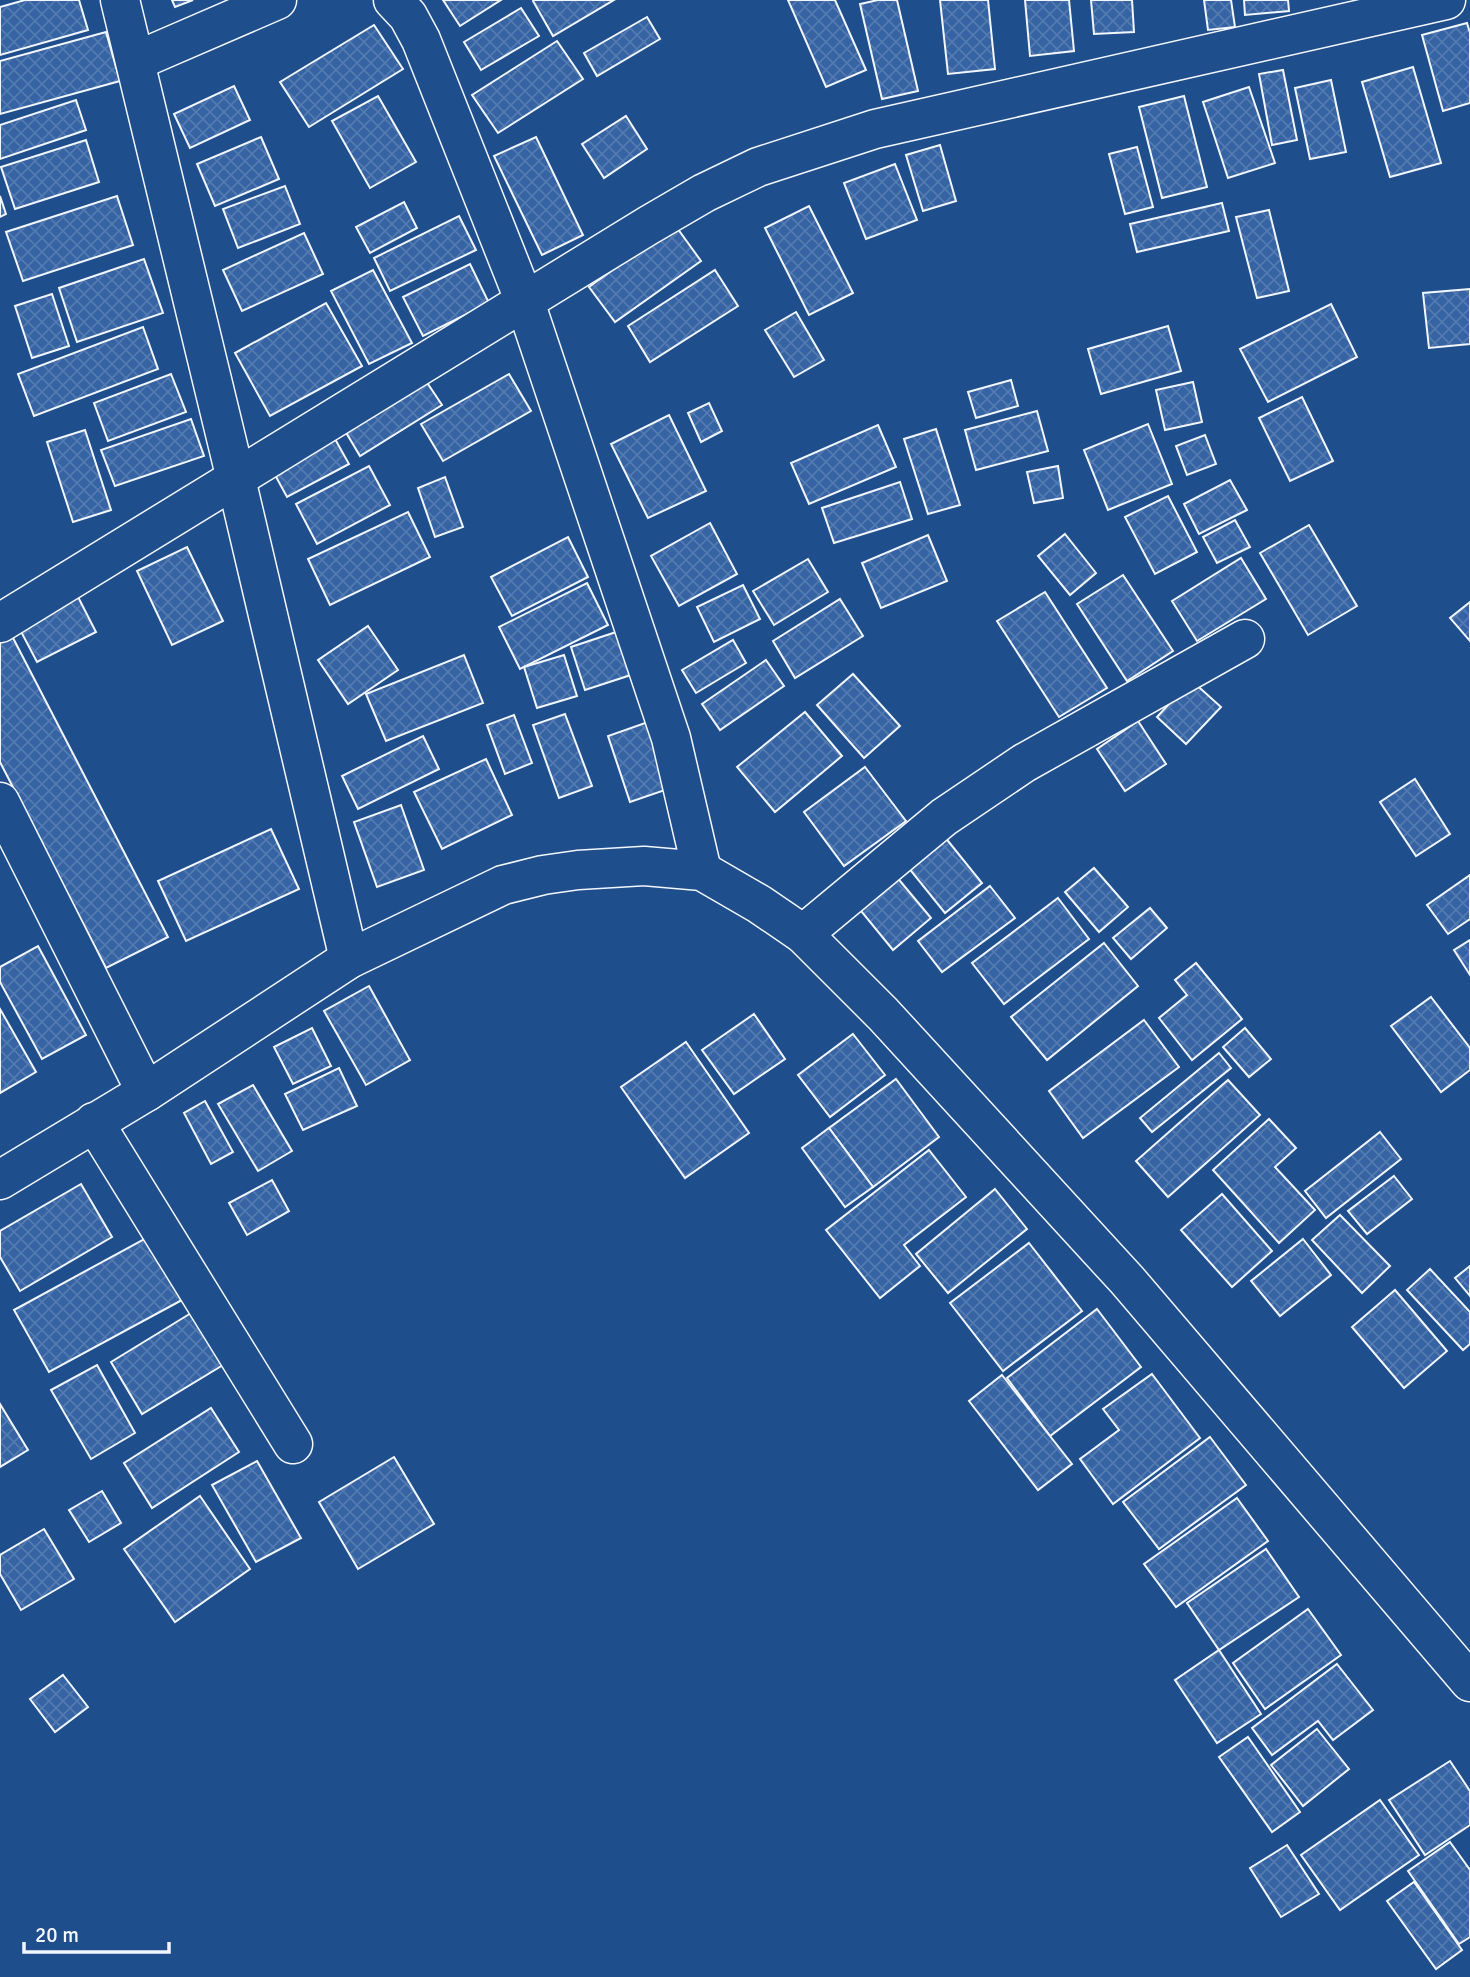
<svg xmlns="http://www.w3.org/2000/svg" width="1470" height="1977" font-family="Signika,sans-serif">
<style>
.building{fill:url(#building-cross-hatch);stroke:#f2f6ff;stroke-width:2}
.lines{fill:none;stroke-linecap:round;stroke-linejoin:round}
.minor-casing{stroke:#f2f6ff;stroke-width:41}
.secondary-casing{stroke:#f2f6ff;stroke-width:41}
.minor{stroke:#1f4e8c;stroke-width:38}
.secondary{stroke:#1f4e8c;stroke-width:38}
</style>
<defs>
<pattern id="building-cross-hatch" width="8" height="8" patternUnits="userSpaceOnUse" patternTransform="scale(1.75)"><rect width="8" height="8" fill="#3563a3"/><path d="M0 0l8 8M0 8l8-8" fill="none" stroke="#537ab1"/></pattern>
</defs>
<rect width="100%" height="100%" fill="#1f4e8c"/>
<g class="building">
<path d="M 25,0 L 79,0 L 88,30 L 0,55 L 0,7 Z"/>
<path d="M 172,0 L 193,0 L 175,7 Z"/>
<path d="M 443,0 L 501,0 L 460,26 Z"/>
<path d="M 534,0 L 614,0 L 553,36 L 533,1 Z"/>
<path d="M 788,0 L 835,0 L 866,70 L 826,87 Z"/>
<path d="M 878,0 L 897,0 L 918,91 L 882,99 L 860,4 Z"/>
<path d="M 940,0 L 988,0 L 995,69 L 948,74 Z"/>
<path d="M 1025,0 L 1069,0 L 1074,51 L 1030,56 Z"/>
<path d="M 1091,0 L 1132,0 L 1134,32 L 1094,34 Z"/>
<path d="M 1204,0 L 1231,0 L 1235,27 L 1208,30 Z"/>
<path d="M 1244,0 L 1288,0 L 1289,11 L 1245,15 Z"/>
<path d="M 521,8 L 539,36 L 481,70 L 464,42 Z"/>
<path d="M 647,17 L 660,39 L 597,76 L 584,53 Z"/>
<path d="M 1467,23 L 1470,33 L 1470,103 L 1443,111 L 1422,35 Z"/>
<path d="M 374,25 L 403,69 L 309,127 L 280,82 Z"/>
<path d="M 106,32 L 120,81 L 0,114 L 0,61 Z"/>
<path d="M 557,41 L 583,79 L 498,133 L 472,95 Z"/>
<path d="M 1413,67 L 1441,163 L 1390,177 L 1362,82 Z"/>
<path d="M 1283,70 L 1297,140 L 1272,145 L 1259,74 Z"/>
<path d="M 1331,80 L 1346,152 L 1310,159 L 1295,88 Z"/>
<path d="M 234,86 L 250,120 L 190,148 L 174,114 Z"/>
<path d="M 1249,87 L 1275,163 L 1228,178 L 1203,102 Z"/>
<path d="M 378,96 L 416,162 L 370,188 L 332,121 Z"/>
<path d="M 1184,96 L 1207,187 L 1162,198 L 1139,107 Z"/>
<path d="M 76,100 L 86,130 L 0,159 L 0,125 Z"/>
<path d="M 626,116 L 647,149 L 604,178 L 582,144 Z"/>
<path d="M 261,137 L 279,179 L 215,206 L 197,164 Z"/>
<path d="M 536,137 L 583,235 L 542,255 L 494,156 Z"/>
<path d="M 86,140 L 99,182 L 15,209 L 1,167 Z"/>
<path d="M 940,145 L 956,201 L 923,211 L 906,155 Z"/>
<path d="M 1137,147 L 1153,207 L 1125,214 L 1109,154 Z"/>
<path d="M 895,164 L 917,220 L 866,239 L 844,183 Z"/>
<path d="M 285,186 L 300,224 L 238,248 L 223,209 Z"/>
<path d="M 0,196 L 6,214 L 0,217 Z"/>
<path d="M 117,196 L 133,245 L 23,281 L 6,232 Z"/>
<path d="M 404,202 L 417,228 L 370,253 L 356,227 Z"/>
<path d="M 1222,203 L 1229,231 L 1137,252 L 1130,224 Z"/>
<path d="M 809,206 L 853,293 L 809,315 L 765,228 Z"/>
<path d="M 1269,210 L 1289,291 L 1257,298 L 1236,217 Z"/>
<path d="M 459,216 L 476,250 L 390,291 L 374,258 Z"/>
<path d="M 675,225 L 701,261 L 615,322 L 589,287 Z"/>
<path d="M 304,233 L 323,274 L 242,311 L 223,270 Z"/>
<path d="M 144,259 L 163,313 L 77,342 L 59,288 Z"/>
<path d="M 470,264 L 489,303 L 423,336 L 403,297 Z"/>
<path d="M 373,270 L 412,343 L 369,364 L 331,291 Z"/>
<path d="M 715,270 L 738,306 L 650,362 L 628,326 Z"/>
<path d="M 1470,289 L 1470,344 L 1429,348 L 1423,293 Z"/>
<path d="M 52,294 L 69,346 L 32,358 L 15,306 Z"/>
<path d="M 326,303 L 362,366 L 270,416 L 235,353 Z"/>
<path d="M 1331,304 L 1357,357 L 1268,402 L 1240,349 Z"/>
<path d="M 796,312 L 824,360 L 794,377 L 765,330 Z"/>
<path d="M 1168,326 L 1181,371 L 1101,394 L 1088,349 Z"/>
<path d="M 143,327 L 158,369 L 34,416 L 18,374 Z"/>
<path d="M 171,374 L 186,412 L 108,441 L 94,403 Z"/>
<path d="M 509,374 L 531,411 L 443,461 L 421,424 Z"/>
<path d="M 422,375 L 442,405 L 360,456 L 341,424 Z"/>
<path d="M 1011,380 L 1018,406 L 976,418 L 968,392 Z"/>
<path d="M 1193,382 L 1202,422 L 1165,430 L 1156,390 Z"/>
<path d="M 1302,397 L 1333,461 L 1290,481 L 1259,418 Z"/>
<path d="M 709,403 L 722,431 L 701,442 L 688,413 Z"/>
<path d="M 1037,411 L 1048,451 L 976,470 L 965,430 Z"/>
<path d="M 669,415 L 706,491 L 648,518 L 611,444 Z"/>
<path d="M 191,419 L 204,456 L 115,486 L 101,450 Z"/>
<path d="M 1148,424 L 1172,484 L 1108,510 L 1084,450 Z"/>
<path d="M 878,425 L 896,467 L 809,504 L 791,463 Z"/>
<path d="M 936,429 L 960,505 L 928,514 L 904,439 Z"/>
<path d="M 85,430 L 111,510 L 73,522 L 47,442 Z"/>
<path d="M 330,430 L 349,464 L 287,497 L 269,464 Z"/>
<path d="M 1205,435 L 1216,464 L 1187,475 L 1176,446 Z"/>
<path d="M 369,466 L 390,505 L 317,544 L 296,504 Z"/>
<path d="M 1058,466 L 1063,498 L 1034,503 L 1027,472 Z"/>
<path d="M 445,477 L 463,527 L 435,537 L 418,488 Z"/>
<path d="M 1230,480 L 1247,510 L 1199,534 L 1184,504 Z"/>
<path d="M 900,482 L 912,519 L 834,543 L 822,508 Z"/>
<path d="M 1168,496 L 1197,552 L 1155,574 L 1125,517 Z"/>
<path d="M 408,512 L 430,557 L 330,605 L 308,559 Z"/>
<path d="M 1235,520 L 1250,547 L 1217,563 L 1203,537 Z"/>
<path d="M 710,523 L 737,574 L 679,606 L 651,556 Z"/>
<path d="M 1309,525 L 1357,606 L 1308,635 L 1260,553 Z"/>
<path d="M 1065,534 L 1096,573 L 1070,595 L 1038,556 Z"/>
<path d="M 928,535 L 947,581 L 881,608 L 862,563 Z"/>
<path d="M 568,537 L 588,577 L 512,616 L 491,577 Z"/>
<path d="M 187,547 L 223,621 L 172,645 L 137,571 Z"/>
<path d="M 1241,558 L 1266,599 L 1197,641 L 1172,601 Z"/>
<path d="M 808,559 L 828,592 L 774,625 L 753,591 Z"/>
<path d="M 1123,575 L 1173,651 L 1127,681 L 1077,604 Z"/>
<path d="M 587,583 L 608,625 L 520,669 L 499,627 Z"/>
<path d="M 743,585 L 760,619 L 714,642 L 697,607 Z"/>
<path d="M 1045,592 L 1107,688 L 1059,717 L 997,621 Z"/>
<path d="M 76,593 L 96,632 L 37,662 L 17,624 Z"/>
<path d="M 840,599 L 863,636 L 795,678 L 773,641 Z"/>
<path d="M 1470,602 L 1470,641 L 1450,618 Z"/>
<path d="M 368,626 L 398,670 L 348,704 L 318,660 Z"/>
<path d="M 625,629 L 640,672 L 585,690 L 571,647 Z"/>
<path d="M 12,636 L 168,937 L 106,968 L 0,762 L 0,642 Z"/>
<path d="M 733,640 L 746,663 L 696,693 L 682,670 Z"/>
<path d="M 464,655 L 483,703 L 386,741 L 366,694 Z"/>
<path d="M 564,655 L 577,696 L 537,708 L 524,667 Z"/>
<path d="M 766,660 L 784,686 L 720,730 L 702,704 Z"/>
<path d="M 853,674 L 900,726 L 864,758 L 817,705 Z"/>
<path d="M 1191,680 L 1221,707 L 1186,744 L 1157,717 Z"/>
<path d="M 805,712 L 842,756 L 775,812 L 737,767 Z"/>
<path d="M 565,714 L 592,786 L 559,798 L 533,725 Z"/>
<path d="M 514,715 L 532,763 L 505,774 L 487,725 Z"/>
<path d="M 1138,721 L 1166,764 L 1125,791 L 1097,749 Z"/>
<path d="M 648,722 L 671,788 L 630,802 L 608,736 Z"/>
<path d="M 423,736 L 439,769 L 358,809 L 342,776 Z"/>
<path d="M 486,759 L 512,815 L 442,849 L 414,792 Z"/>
<path d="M 865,767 L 906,821 L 844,866 L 804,812 Z"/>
<path d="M 1415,779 L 1450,834 L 1416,856 L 1380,802 Z"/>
<path d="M 401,805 L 424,870 L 377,887 L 354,822 Z"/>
<path d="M 271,829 L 299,889 L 186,941 L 158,881 Z"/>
<path d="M 940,831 L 982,883 L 945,913 L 903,861 Z"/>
<path d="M 1094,868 L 1128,907 L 1099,932 L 1065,892 Z"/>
<path d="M 890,869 L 931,918 L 893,950 L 852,900 Z"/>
<path d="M 1470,875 L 1470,919 L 1448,934 L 1427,905 Z"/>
<path d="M 990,886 L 1015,918 L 942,972 L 918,941 Z"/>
<path d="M 1058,898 L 1089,939 L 1004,1004 L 972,963 Z"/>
<path d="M 1150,908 L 1167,928 L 1131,959 L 1113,938 Z"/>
<path d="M 1470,940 L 1470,975 L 1454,950 Z"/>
<path d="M 1104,943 L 1138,986 L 1047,1060 L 1011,1017 Z"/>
<path d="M 38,946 L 86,1035 L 42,1059 L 0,982 L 0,967 Z"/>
<path d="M 1196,963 L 1242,1019 L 1192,1060 L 1159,1018 L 1187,995 L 1175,980 Z"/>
<path d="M 369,986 L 410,1060 L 366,1085 L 324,1011 Z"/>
<path d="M 1431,997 L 1470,1048 L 1470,1070 L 1441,1092 L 1391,1026 Z"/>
<path d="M 0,1009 L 36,1072 L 0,1093 Z"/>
<path d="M 754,1014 L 785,1059 L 734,1094 L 702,1050 Z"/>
<path d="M 1144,1020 L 1179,1067 L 1083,1138 L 1049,1091 Z"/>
<path d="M 312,1028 L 331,1066 L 293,1084 L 274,1047 Z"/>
<path d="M 1245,1028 L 1271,1059 L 1249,1077 L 1223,1047 Z"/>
<path d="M 853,1034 L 885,1075 L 830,1117 L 798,1075 Z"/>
<path d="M 686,1042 L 749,1133 L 685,1178 L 621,1087 Z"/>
<path d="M 1219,1053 L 1231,1068 L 1152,1132 L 1140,1118 Z"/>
<path d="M 339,1068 L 357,1106 L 303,1130 L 285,1094 Z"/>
<path d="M 896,1079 L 939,1137 L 873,1187 L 829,1128 Z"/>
<path d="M 1228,1080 L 1260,1115 L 1168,1197 L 1136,1161 Z"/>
<path d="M 253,1085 L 292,1151 L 258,1171 L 218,1104 Z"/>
<path d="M 205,1101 L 233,1152 L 211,1164 L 184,1113 Z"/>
<path d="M 1269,1119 L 1296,1148 L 1275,1167 L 1315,1210 L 1279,1243 L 1213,1170 Z"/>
<path d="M 829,1128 L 873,1187 L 845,1207 L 802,1148 Z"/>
<path d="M 1380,1132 L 1401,1159 L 1326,1218 L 1305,1191 Z"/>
<path d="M 929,1150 L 966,1197 L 904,1245 L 920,1266 L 880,1298 L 826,1230 Z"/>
<path d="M 1394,1176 L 1412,1199 L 1367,1234 L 1348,1211 Z"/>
<path d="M 272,1180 L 289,1211 L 247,1235 L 229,1203 Z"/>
<path d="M 81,1184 L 112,1237 L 20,1291 L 0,1257 L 0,1231 Z"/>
<path d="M 995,1189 L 1027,1229 L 948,1293 L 916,1254 Z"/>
<path d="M 1222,1194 L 1272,1251 L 1232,1287 L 1181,1230 Z"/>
<path d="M 1340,1215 L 1390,1266 L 1362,1293 L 1312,1240 Z"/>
<path d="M 148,1237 L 182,1300 L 49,1372 L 14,1310 Z"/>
<path d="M 1303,1239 L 1331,1275 L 1280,1316 L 1251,1281 Z"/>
<path d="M 1029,1243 L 1082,1311 L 1003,1371 L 950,1303 Z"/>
<path d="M 1470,1266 L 1470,1296 L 1455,1278 Z"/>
<path d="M 1430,1269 L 1470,1312 L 1470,1344 L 1463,1350 L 1407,1290 Z"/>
<path d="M 1395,1290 L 1447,1351 L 1404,1388 L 1352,1327 Z"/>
<path d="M 1097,1309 L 1141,1367 L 1050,1436 L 1007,1378 Z"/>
<path d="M 196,1310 L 228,1362 L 142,1414 L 111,1362 Z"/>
<path d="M 97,1365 L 135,1433 L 91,1459 L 51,1390 Z"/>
<path d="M 1152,1374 L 1200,1438 L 1113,1504 L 1080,1459 L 1119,1430 L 1103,1409 Z"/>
<path d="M 1002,1375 L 1072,1464 L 1038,1490 L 969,1401 Z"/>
<path d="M 0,1404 L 28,1450 L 0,1467 Z"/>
<path d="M 211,1408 L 239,1452 L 152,1508 L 124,1463 Z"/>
<path d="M 1210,1437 L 1246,1485 L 1159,1549 L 1123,1502 Z"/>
<path d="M 394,1457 L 434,1524 L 358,1569 L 319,1502 Z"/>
<path d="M 257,1461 L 301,1538 L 256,1562 L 212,1485 Z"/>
<path d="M 102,1491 L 121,1523 L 89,1542 L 69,1510 Z"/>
<path d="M 200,1496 L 250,1569 L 175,1622 L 124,1549 Z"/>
<path d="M 1237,1498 L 1268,1541 L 1176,1607 L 1144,1564 Z"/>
<path d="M 44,1529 L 74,1579 L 21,1610 L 0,1574 L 0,1555 Z"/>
<path d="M 1266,1549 L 1299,1597 L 1219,1650 L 1187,1603 Z"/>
<path d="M 1308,1609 L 1341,1655 L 1265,1709 L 1233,1663 Z"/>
<path d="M 1219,1650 L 1261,1714 L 1217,1743 L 1175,1680 Z"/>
<path d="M 1337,1664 L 1373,1710 L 1333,1740 L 1318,1721 L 1272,1755 L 1252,1728 Z"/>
<path d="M 63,1675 L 88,1707 L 55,1732 L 30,1699 Z"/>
<path d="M 1317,1729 L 1349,1769 L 1303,1806 L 1271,1765 Z"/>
<path d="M 1248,1737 L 1300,1812 L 1272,1832 L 1219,1757 Z"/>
<path d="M 1450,1761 L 1470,1791 L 1470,1825 L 1425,1855 L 1389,1800 Z"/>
<path d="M 1380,1800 L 1419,1855 L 1340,1910 L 1301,1855 Z"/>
<path d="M 1450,1842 L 1470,1870 L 1470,1937 L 1459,1944 L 1408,1871 Z"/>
<path d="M 1287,1845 L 1319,1894 L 1281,1917 L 1250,1868 Z"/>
<path d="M 1414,1882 L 1462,1950 L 1436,1969 L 1387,1901 Z"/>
</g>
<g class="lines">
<g class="minor-casing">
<g id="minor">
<path d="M 120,0 L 236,479 L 349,959"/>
<path d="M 393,0 L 408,16 L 421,40 L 525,302 L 671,738 L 702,871"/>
<path d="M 136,61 L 277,0"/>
<path d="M 0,623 L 649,225 L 704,193 L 758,167 L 875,129 L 1446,0"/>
<path d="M 0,802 L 146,1092"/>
<path d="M 803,934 L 944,817 L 1024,763 L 1245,639"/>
<path d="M 94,1122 L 293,1444"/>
</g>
</g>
<g class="secondary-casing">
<path id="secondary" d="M 0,1180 L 146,1092 L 349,959 L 503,885 L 543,875 L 578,870 L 644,866 L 702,871 L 759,904 L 803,934 L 883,1014 L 1127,1280 L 1470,1682"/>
</g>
<use href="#minor" class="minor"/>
<use href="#secondary" class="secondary"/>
</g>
<path d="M24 1942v10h145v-10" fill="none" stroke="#f2f6ff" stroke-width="3.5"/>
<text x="35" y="1942" font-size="21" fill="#f2f6ff" stroke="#1f4e8c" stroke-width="5" paint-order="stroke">20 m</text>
</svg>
